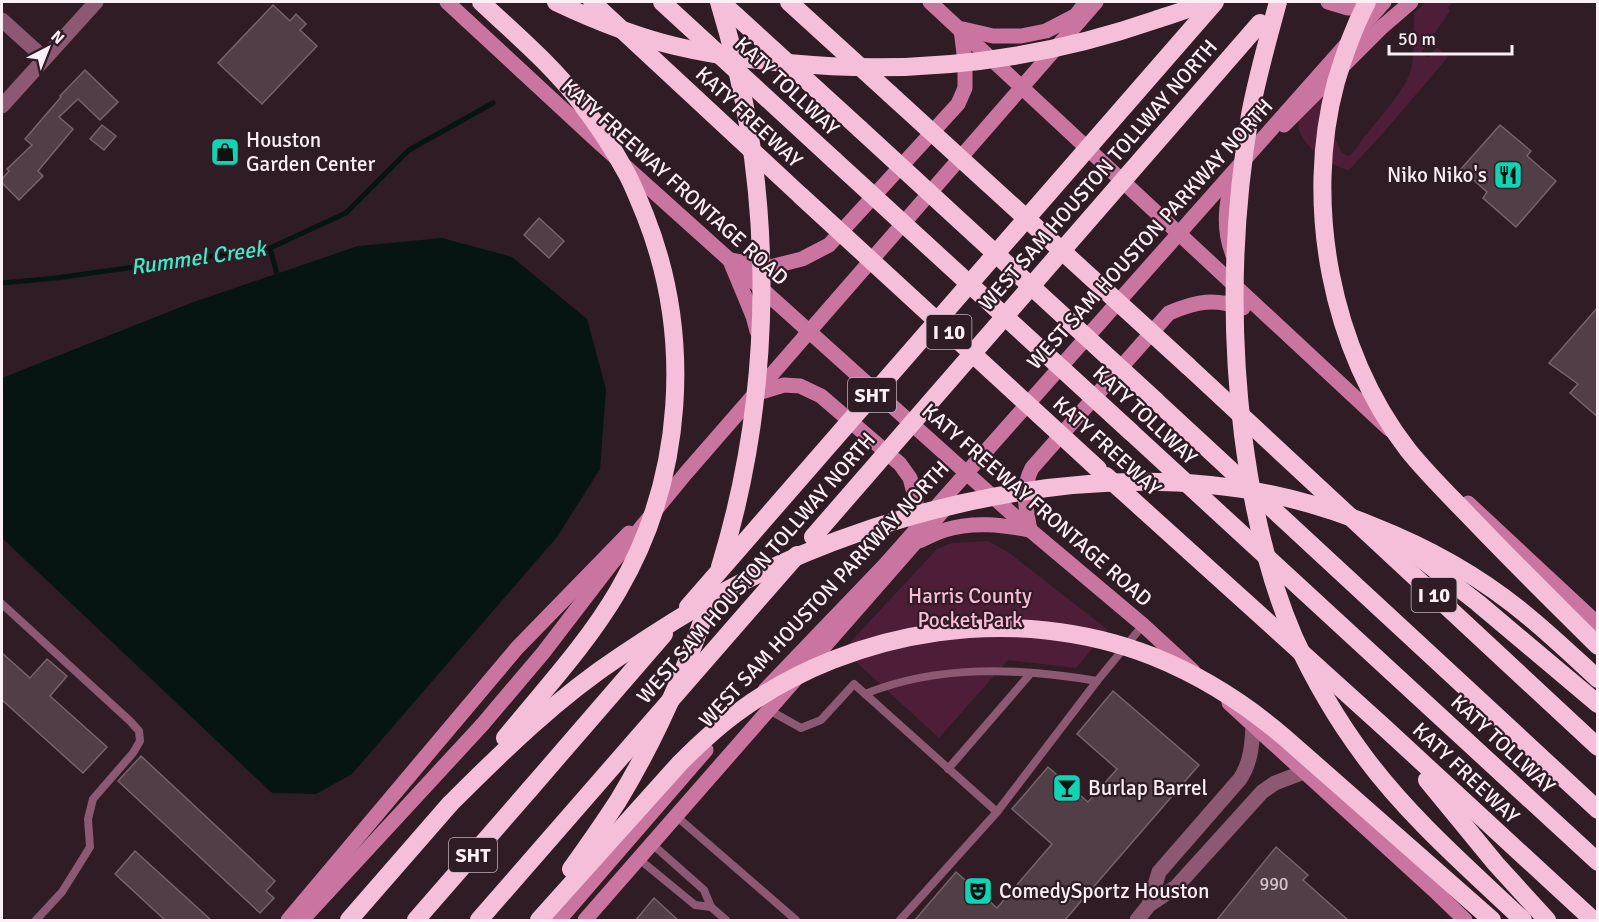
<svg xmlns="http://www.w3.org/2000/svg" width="1599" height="922" font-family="Signika,sans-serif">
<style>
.green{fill:#4e1e38}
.water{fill:#061511}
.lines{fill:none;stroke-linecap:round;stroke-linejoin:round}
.stream{stroke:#061511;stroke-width:5}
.building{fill:#523e47;stroke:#78626c;stroke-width:1.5}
.service{stroke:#8c5872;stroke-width:8}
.minor{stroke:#8c5872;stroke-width:15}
.tertiary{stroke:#8c5872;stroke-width:15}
.secondary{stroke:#c975a0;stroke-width:15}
.motorway{stroke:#f5bfd9;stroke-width:18}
.secondary-bridge{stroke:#c975a0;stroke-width:15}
.motorway-bridge{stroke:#f5bfd9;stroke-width:18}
.labels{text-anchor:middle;stroke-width:4.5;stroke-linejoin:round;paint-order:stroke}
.number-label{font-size:18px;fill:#d2c3ca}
.shield{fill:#2f1c25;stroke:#beb0b7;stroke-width:1.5}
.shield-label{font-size:20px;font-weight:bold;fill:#fceff5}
.street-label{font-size:21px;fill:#fceff5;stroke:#2f1c25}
.poi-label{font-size:21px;fill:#fceff5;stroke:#2f1c25;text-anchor:start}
.park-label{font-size:21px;fill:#fcbada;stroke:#2f1c25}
.water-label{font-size:22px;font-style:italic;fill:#42eac9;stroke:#2f1c25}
</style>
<rect width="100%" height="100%" fill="#2f1c25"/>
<g class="green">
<path d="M 1426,2 L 1453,2 L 1448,7 L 1450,11 L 1421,53 L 1428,58 L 1436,48 L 1438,48 L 1448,57 L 1384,132 L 1349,170 C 1329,166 1296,143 1298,120 L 1337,78 L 1334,137 L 1342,153 L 1349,156 C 1357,150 1360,140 1368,133 C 1380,117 1406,89 1411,70 C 1415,51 1414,32 1414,13 Z"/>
<path d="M 988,541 L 1008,552 L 1108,630 L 1076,668 L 1008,660 L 939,738 L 843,650 L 937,549 L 951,543 Z"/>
</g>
<path class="water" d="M 442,238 L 512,257 L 587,319 L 606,389 L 600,469 L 557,537 L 352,774 L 316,794 L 272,793 L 2,538 L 2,378 L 191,303 L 358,246 Z"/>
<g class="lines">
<g class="stream">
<path d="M 270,248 L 277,274"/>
<path d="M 2,283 L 56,278 L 270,248 L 346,213 L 409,150 L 493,103"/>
</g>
</g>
<g class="building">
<path d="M 273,5 L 290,21 L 296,14 L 306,24 L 300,30 L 317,46 L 262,104 L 218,63 Z"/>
<path d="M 85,70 L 118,102 L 100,120 L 78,99 L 59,117 L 73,129 L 38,171 L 43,176 L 19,200 L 2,183 L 2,179 L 9,171 L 7,169 L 32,145 L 25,139 L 61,97 L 60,96 Z"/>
<path d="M 102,125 L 116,136 L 104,150 L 90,139 Z"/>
<path d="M 1500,125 L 1531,151 L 1527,156 L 1556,181 L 1516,227 L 1483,198 L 1487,192 L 1461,169 Z"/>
<path d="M 539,218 L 564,241 L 549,258 L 524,235 Z"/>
<path d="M 1598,307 L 1598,417 L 1570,393 L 1578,384 L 1549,363 Z"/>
<path d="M 2,653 L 30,678 L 47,659 L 67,676 L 50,696 L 107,747 L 83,773 L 2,700 Z"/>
<path d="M 1113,691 L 1199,765 L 1064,921 L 914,921 L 956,872 L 997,908 L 1052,844 L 1012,809 L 1048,767 L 1088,802 L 1117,769 L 1077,734 Z"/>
<path d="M 141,756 L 275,881 L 266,891 L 274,898 L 260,913 L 118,781 Z"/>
<path d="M 1276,847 L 1308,875 L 1303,880 L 1349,921 L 1216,921 Z"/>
<path d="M 135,851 L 212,921 L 166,921 L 115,874 Z"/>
<path d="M 654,898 L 679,921 L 635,921 Z"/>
</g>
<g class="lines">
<g class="service">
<path d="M 2,604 L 130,721 L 139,731 L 140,741 L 133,753 L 93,799 L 88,819 L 90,847 L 62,892 L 36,920"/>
<path d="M 865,694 C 938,664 1021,668 1097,681"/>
<path d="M 769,710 L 801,728 L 821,720 L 854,684 L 997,812"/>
<path d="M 948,769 L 1031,673"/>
<path d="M 676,816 L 796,920"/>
<path d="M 639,859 L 695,905 L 711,907 L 704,890 L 652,844"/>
<path d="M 711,907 L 726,920"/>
<path d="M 900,920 L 997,812 L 1097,681 L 1143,625"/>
</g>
<g class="minor">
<path d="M 2,20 L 44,58"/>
<path d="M 2,106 L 96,2"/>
</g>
<g class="tertiary">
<path d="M 1149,905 L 1159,872 L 1240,779 C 1251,762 1252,745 1253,726"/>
<path d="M 1137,920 L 1149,905 L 1176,887 L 1262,792 L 1275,783 L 1304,772"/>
</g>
<g class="secondary">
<path d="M 447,2 L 595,139 L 1030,530 L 1143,625 L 1193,671"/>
<path d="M 930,2 L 1389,429"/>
<path d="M 1328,2 L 1348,8 L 1374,8"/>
<path d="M 1068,26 L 1086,2"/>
<path d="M 963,29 L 993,36 L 1021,36 L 1046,31 L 1075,16"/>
<path d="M 1284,125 L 1382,27 L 1411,2"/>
<path d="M 1233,182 C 1224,205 1224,233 1233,255"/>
<path d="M 730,260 L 770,267 L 802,259 L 829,245 L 958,104 L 965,88 L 965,62 L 961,29"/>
<path d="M 731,263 L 753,316 L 757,331"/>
<path d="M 761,381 L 761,392 L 784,385 L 800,386 L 821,396 L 900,464 L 910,478 L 916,500 L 916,527"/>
<path d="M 1468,503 L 1598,624"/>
<path d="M 1030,530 C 1026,509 1021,489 1032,468 L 1169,313 C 1197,301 1214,298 1243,308"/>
<path d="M 919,541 C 928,537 936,533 945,530 C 973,521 1002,525 1030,530"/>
<path d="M 1229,703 L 1437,893 L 1465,920"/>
<path d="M 288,920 L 517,648 L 629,533"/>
<path d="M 302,920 L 482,725"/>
<path d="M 559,920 L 706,750"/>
<path d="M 585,920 L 948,505"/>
</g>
<g class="motorway">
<path d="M 592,2 L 801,196"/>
<path d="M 662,2 L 834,160"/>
<path d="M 721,2 L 860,129"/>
<path d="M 789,2 L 890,94"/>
<path d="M 1188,366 L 1598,747"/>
<path d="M 1156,401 L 1598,810"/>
<path d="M 1131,432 L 1598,862"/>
<path d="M 1106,476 L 1386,729 L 1593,920"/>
<path d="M 1397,540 L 1478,603 L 1598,704"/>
<path d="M 1427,780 L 1496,864 L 1547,920"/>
<path d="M 349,920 L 450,804"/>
<path d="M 416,920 L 530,789"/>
<path d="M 479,920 L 797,555"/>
</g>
<g class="secondary-bridge">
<path d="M 765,690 L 884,566 L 1384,2"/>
<path d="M 482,725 L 543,653 L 612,563 L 686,473 L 1096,2"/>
</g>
<g class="motorway-bridge">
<path d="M 481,2 C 515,34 552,65 580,102 C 597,124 613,148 627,174 C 634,187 639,201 645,215 C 693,336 684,478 618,591 C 587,644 544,690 505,738"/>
<path d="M 556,2 C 594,20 634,36 675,46 C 712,55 750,60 788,63 C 912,75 1037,61 1155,20 C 1173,14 1190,9 1207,2"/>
<path d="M 719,2 C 775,184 776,384 720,567"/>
<path d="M 1278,2 C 1268,39 1257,77 1250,115 C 1232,221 1230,329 1243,435 C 1252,504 1266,573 1294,637 C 1312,676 1338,721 1364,756 C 1409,817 1468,868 1523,920"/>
<path d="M 1367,2 C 1354,27 1344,55 1336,82 C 1303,203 1331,351 1408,450 C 1428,475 1451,497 1473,520 C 1514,563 1556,604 1598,646"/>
<path d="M 890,94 L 1188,366"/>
<path d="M 860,129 L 1156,401"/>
<path d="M 834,160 L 1131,432"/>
<path d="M 801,196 L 1098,469"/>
<path d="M 813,537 L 1260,23"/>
<path d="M 688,607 L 1215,2"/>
<path d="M 530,789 L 664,634"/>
<path d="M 450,804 C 504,750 558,697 622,655 C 656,632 691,610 727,590 C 868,515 1050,469 1210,485 C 1265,490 1322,505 1373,526 C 1429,548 1484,579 1530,618 C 1553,637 1575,658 1598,679"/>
<path d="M 571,869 C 587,847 603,824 618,801 C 657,737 687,667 711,596"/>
<path d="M 539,920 L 680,763 C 698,745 717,727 738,712 C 854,627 1017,603 1152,656 C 1200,675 1244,703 1283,736 L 1492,920"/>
</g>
</g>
<defs>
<g id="shop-square" transform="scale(1.5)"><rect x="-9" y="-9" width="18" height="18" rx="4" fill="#10d5b4" stroke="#2f1c25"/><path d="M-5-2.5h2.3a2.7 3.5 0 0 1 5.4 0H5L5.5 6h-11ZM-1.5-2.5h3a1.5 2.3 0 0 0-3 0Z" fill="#111"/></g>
<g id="restaurant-square" transform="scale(1.5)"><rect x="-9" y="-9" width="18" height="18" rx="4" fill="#10d5b4" stroke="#2f1c25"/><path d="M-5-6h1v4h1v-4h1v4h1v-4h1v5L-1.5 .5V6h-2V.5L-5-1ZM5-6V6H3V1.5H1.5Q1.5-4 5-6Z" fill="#111"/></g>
<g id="bar-square" transform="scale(1.5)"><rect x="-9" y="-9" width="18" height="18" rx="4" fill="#10d5b4" stroke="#2f1c25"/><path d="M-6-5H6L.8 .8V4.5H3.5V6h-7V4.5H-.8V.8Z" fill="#111"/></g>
<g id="theatre-square" transform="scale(1.5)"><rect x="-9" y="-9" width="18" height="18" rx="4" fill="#10d5b4" stroke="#2f1c25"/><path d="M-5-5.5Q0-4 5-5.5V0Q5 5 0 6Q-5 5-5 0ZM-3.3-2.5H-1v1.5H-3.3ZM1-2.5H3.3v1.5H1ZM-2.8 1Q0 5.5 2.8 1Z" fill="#111"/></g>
</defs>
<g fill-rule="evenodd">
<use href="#shop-square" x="225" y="152"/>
<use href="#restaurant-square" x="1508" y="175"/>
<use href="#bar-square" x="1067" y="788"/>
<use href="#theatre-square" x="978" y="891"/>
</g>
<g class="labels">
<g class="number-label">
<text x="1274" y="890">990</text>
</g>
<g class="shield">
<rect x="926.5" y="315" width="45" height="34" rx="4.5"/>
<rect x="848" y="378" width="48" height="34" rx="4.5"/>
<rect x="1411.5" y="578" width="45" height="34" rx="4.5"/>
<rect x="449" y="838" width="48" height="34" rx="4.5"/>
</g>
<g class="shield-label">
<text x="949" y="339">I 10</text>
<text x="872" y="402">SHT</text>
<text x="1434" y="602">I 10</text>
<text x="473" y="862">SHT</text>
</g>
<g class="street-label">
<text transform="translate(787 86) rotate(43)" y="7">KATY TOLLWAY</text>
<text transform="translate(749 117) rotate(43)" y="7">KATY FREEWAY</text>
<text transform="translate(1098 175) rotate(-49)" y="7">WEST SAM HOUSTON TOLLWAY NORTH</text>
<text transform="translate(675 182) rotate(42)" y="7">KATY FREEWAY FRONTAGE ROAD</text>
<text transform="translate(1150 234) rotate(-48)" y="7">WEST SAM HOUSTON PARKWAY NORTH</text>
<text transform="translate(1145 415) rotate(43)" y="7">KATY TOLLWAY</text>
<text transform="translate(1107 446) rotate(42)" y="7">KATY FREEWAY</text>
<text transform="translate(1037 505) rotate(41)" y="7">KATY FREEWAY FRONTAGE ROAD</text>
<text transform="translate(756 568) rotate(-49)" y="7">WEST SAM HOUSTON TOLLWAY NORTH</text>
<text transform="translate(824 594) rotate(-47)" y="7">WEST SAM HOUSTON PARKWAY NORTH</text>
<text transform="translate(1503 744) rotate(43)" y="7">KATY TOLLWAY</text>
<text transform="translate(1466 773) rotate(43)" y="7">KATY FREEWAY</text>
</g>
<g class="poi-label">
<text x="246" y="147">Houston<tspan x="246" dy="24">Garden Center</tspan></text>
<text x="1487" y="182" text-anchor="end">Niko Niko's</text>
<text x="1088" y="795">Burlap Barrel</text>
<text x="999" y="898">ComedySportz Houston</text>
</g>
<g class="park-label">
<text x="970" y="603">Harris County<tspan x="970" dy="24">Pocket Park</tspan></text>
</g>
<g class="water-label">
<text transform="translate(198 257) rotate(-8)" y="8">Rummel Creek</text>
</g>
</g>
<rect width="1599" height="922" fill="none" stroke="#fceff5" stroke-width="6"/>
<g transform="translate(48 48) rotate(42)" stroke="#2f1c25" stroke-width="4.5" paint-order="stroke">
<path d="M0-4.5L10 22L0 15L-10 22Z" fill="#fceff5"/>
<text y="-9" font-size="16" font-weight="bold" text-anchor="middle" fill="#fceff5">N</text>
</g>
<path d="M1389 45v9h123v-9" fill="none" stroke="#fceff5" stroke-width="3"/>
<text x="1398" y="45" font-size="18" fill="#fceff5" stroke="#2f1c25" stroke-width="4.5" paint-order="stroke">50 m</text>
</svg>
